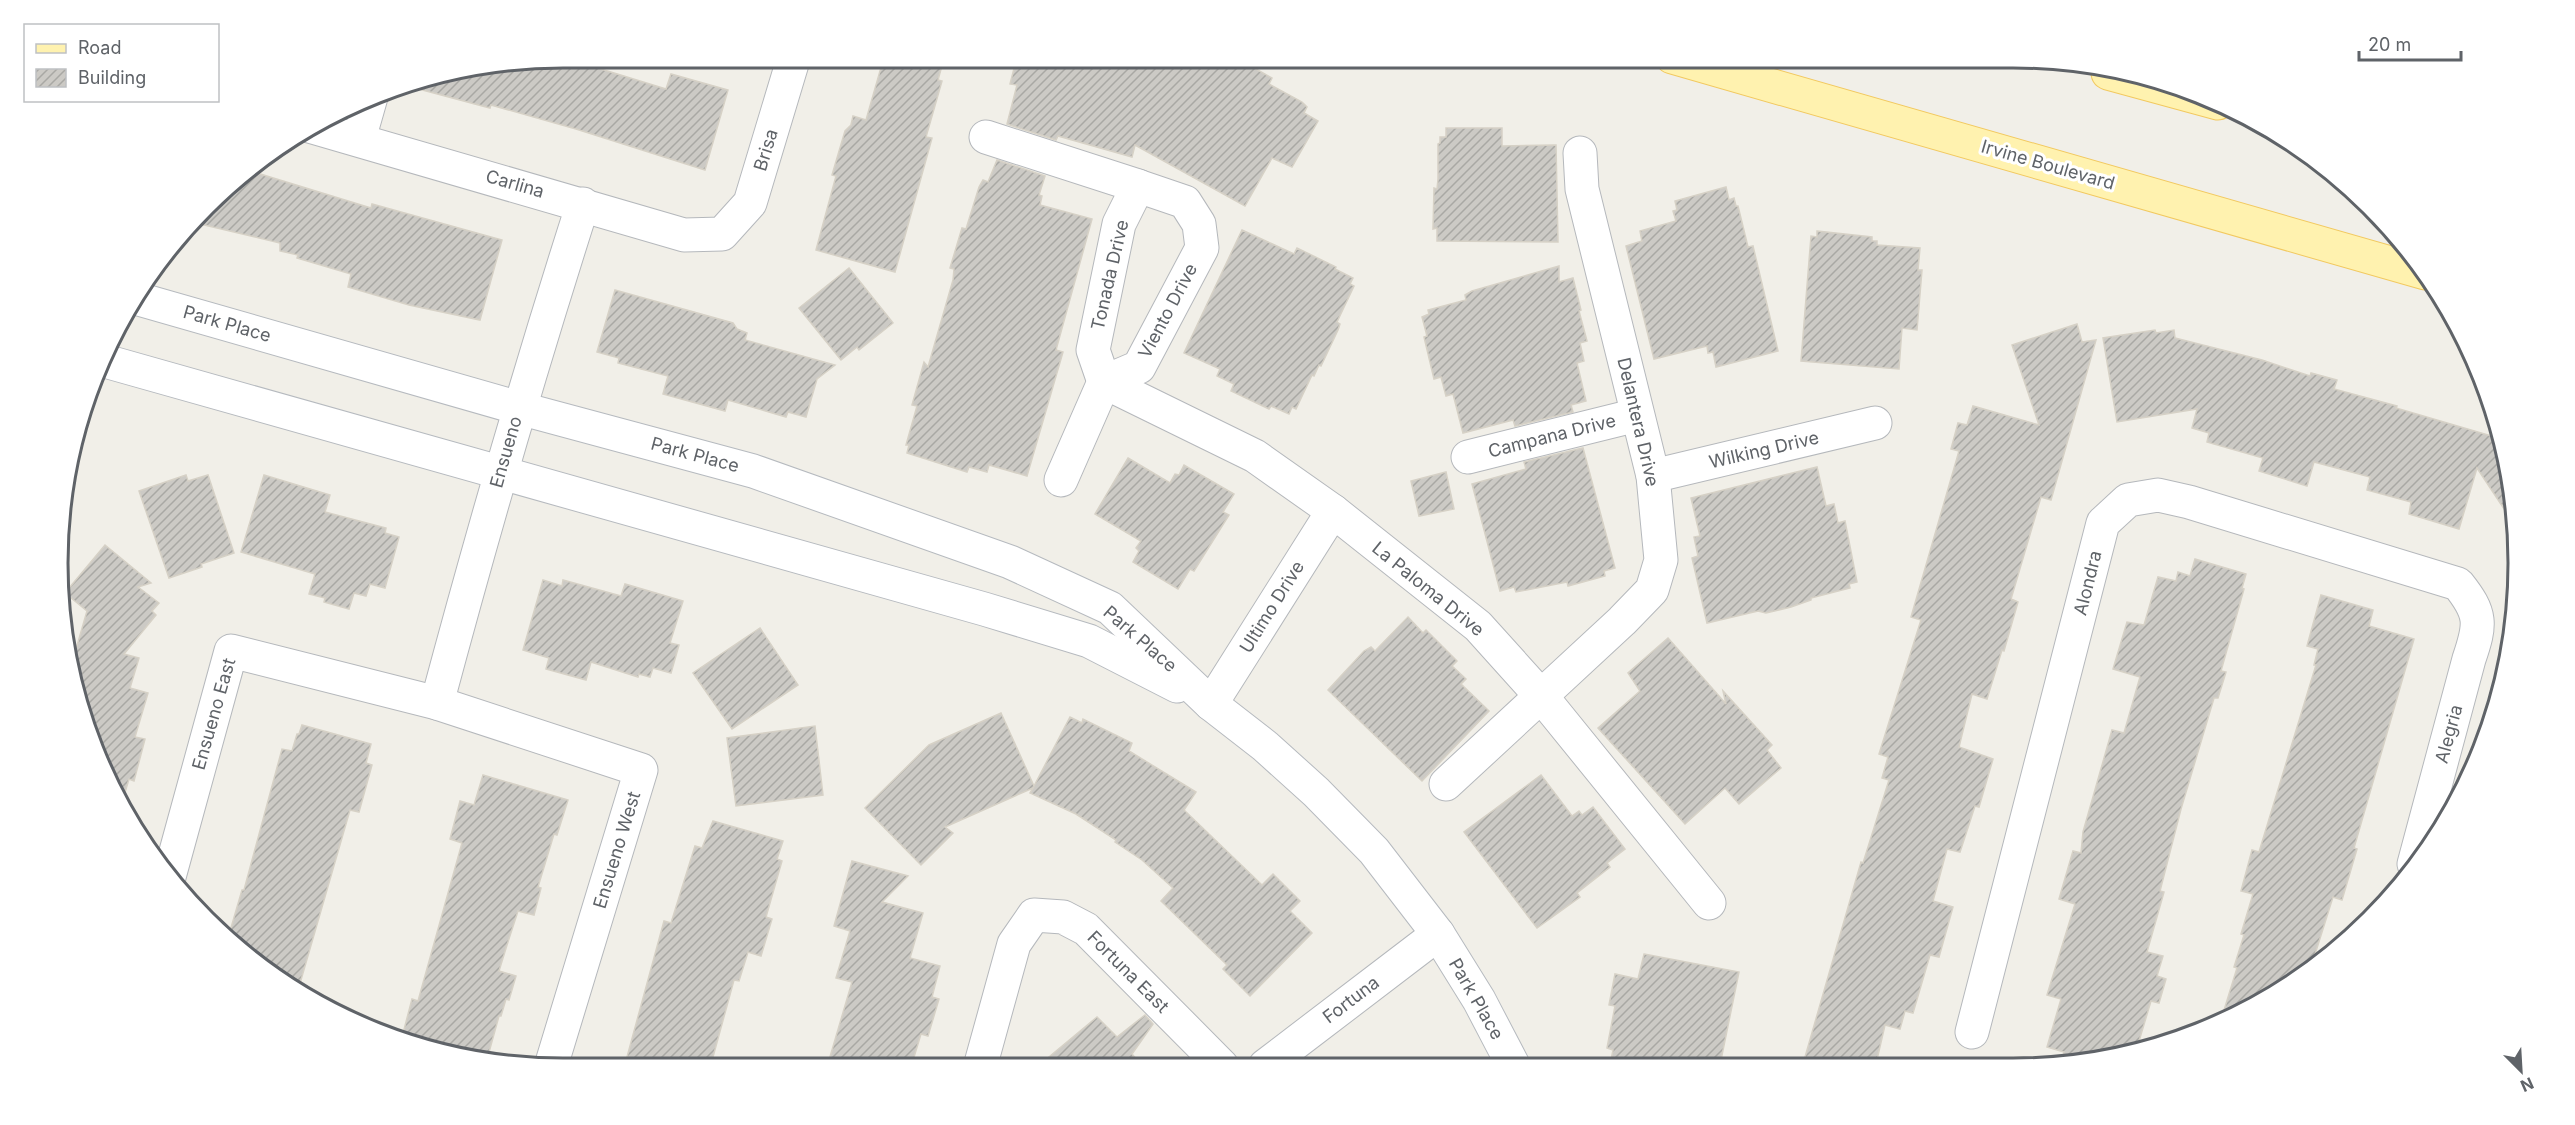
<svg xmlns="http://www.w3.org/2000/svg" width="2575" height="1125" font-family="Inter,sans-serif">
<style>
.building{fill:url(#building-hatch);stroke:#d6d1c6;stroke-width:1.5}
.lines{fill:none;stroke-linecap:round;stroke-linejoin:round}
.street-casing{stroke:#b5b8bc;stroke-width:35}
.secondary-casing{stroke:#b6babf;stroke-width:35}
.primary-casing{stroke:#f2c960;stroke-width:35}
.street{stroke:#fff;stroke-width:33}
.secondary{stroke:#fff;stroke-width:33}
.primary{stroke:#fff2af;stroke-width:33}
.labels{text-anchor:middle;stroke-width:6;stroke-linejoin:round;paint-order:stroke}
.street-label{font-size:18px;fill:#5f6368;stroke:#fff}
.rim{fill:none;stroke:#5f6368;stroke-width:3}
</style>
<defs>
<pattern id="building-hatch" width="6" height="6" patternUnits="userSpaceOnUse" patternTransform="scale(1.5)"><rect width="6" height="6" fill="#cccac5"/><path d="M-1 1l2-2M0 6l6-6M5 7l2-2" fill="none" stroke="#a9a8a4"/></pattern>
</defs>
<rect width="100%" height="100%" fill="#f1efe8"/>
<g class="building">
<path d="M 562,57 L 666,89 L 671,74 L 728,90 L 705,170 L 576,129 L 491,105 L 490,108 L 400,84 Z"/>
<path d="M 884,57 L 925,57 L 943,62 L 938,80 L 942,81 L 926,137 L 932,138 L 895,272 L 816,250 L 836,176 L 832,175 L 845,131 L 851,125 L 853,116 L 866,120 Z"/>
<path d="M 1017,57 L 1235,57 L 1272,78 L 1269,84 L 1302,102 L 1307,107 L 1304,113 L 1318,121 L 1292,167 L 1272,158 L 1245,206 L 1135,145 L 1132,157 L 1058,136 L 1056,140 L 1007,124 L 1017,85 L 1010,84 Z"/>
<path d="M 1446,128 L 1502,128 L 1502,146 L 1556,145 L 1558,242 L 1437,241 L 1437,228 L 1433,229 L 1434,188 L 1437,189 L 1438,179 L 1438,144 L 1440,143 L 1440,137 L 1446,137 Z"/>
<path d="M 997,160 L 1045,176 L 1039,195 L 1042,196 L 1040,205 L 1092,219 L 1056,350 L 1063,352 L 1027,476 L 989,465 L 987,472 L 969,467 L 967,472 L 907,453 L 909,445 L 906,445 L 917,406 L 912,405 L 924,362 L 928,367 L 953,280 L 954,269 L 950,268 L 962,228 L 966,229 L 979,187 L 983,180 L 988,182 Z"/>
<path d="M 247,170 L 371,208 L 372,204 L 502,240 L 480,320 L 409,305 L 348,287 L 351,274 L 297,258 L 298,255 L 280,251 L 280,243 L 196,223 L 229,182 Z"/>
<path d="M 1726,187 L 1729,200 L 1734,198 L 1736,206 L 1738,206 L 1748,247 L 1753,246 L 1778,351 L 1716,367 L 1713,352 L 1708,353 L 1707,346 L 1654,359 L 1626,246 L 1642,241 L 1640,231 L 1676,221 L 1673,211 L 1677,210 L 1675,201 Z"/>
<path d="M 1242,230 L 1294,254 L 1297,248 L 1336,267 L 1335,269 L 1353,278 L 1350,284 L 1354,286 L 1337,322 L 1340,324 L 1338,330 L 1321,366 L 1319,365 L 1314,376 L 1312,375 L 1296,409 L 1292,407 L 1289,414 L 1271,406 L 1269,409 L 1231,391 L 1234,384 L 1217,376 L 1220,369 L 1184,353 Z"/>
<path d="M 1817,231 L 1872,237 L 1872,241 L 1877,241 L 1877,245 L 1920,248 L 1918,270 L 1922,270 L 1917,330 L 1902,328 L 1899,369 L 1801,361 L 1811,236 L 1817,237 Z"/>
<path d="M 1559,266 L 1559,282 L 1573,278 L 1581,310 L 1579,311 L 1587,341 L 1580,343 L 1584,361 L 1577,363 L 1586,401 L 1571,405 L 1573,412 L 1515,426 L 1513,420 L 1463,433 L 1453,394 L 1446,396 L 1441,377 L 1434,379 L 1424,337 L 1427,336 L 1422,317 L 1429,314 L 1428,310 L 1466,300 L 1465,295 L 1472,291 Z"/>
<path d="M 849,268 L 893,323 L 859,350 L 857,347 L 841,360 L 799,308 Z"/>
<path d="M 615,290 L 733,323 L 737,329 L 747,333 L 745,340 L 835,365 L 817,379 L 806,417 L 788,412 L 786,417 L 728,400 L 725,411 L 663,394 L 668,376 L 618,363 L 619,358 L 597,352 Z"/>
<path d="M 2077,324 L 2082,342 L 2096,340 L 2051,500 L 2041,497 L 2011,599 L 2018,602 L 2004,651 L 2002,650 L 1987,699 L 1972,694 L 1959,747 L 1993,759 L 1979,807 L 1975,806 L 1960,852 L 1947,849 L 1933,901 L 1953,907 L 1939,957 L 1930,955 L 1913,1013 L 1905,1011 L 1900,1029 L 1885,1025 L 1876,1064 L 1803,1064 L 1861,862 L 1863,863 L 1889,780 L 1882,778 L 1888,757 L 1879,754 L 1921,620 L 1911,617 L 1959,451 L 1951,449 L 1958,423 L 1967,425 L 1973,406 L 2039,425 L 2012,345 Z"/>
<path d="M 2155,330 L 2156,333 L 2174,330 L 2175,338 L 2262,360 L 2310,376 L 2311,373 L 2337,380 L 2334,389 L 2397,406 L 2396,408 L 2502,439 L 2516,527 L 2477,468 L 2459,529 L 2409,514 L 2411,502 L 2367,490 L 2370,477 L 2314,462 L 2307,486 L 2259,471 L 2263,458 L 2207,442 L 2209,433 L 2192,428 L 2197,409 L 2117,422 L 2103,338 Z"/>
<path d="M 1583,448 L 1615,568 L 1604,571 L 1605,576 L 1568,586 L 1567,582 L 1516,592 L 1514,587 L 1500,591 L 1472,484 L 1526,469 L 1524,462 Z"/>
<path d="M 1128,458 L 1170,483 L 1175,474 L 1179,475 L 1184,465 L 1234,494 L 1223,512 L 1229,515 L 1194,571 L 1190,569 L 1178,589 L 1133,562 L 1139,551 L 1136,548 L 1141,541 L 1095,514 Z"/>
<path d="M 1817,467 L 1826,506 L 1834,504 L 1838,523 L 1845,521 L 1857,582 L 1849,584 L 1850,588 L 1811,598 L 1811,600 L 1791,607 L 1766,613 L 1758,611 L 1707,623 L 1692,558 L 1698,556 L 1694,537 L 1700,536 L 1691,498 Z"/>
<path d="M 1446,472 L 1454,509 L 1419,516 L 1411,481 Z"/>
<path d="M 186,475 L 188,481 L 208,475 L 234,553 L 201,564 L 202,567 L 169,578 L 139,491 Z"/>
<path d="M 264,475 L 330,495 L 325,512 L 386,528 L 385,533 L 399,537 L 385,588 L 370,584 L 366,596 L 354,593 L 349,609 L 324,602 L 325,598 L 309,594 L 315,574 L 241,552 Z"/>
<path d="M 105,545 L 151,583 L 138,587 L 159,603 L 152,611 L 156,615 L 124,654 L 139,658 L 130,688 L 148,693 L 135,737 L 145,739 L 134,781 L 129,779 L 121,806 L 70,670 L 87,611 L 65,593 Z"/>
<path d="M 2195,559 L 2246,574 L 2242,588 L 2244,589 L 2221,671 L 2226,672 L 2218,698 L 2214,698 L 2181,809 L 2160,891 L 2164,892 L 2147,952 L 2163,956 L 2157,976 L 2166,979 L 2159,1003 L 2151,1001 L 2137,1048 L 2079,1064 L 2061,1064 L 2064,1052 L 2047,1047 L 2061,999 L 2047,995 L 2075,904 L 2059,899 L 2073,851 L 2081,853 L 2083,832 L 2112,730 L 2124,733 L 2140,677 L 2113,669 L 2127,622 L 2144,625 L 2158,577 L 2176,581 L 2178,572 L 2190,576 Z"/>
<path d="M 543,580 L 562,586 L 563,580 L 621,596 L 625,584 L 683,601 L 670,643 L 679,645 L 671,673 L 653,668 L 650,677 L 639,674 L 638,677 L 591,662 L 586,680 L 546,669 L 549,658 L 523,650 Z"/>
<path d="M 2321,595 L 2373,610 L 2369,626 L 2414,639 L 2354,848 L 2357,849 L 2342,900 L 2333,897 L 2312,964 L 2221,1020 L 2237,968 L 2234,967 L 2244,935 L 2241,934 L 2253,894 L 2241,891 L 2252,850 L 2259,852 L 2316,665 L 2314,665 L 2318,649 L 2307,646 Z"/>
<path d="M 1408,617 L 1423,633 L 1426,630 L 1457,661 L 1452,666 L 1466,679 L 1461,684 L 1489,711 L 1422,781 L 1328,690 L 1364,651 L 1371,647 L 1375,651 Z"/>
<path d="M 760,628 L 798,685 L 732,729 L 693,673 Z"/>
<path d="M 1668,638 L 1726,704 L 1723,691 L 1772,745 L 1767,750 L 1781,768 L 1739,804 L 1725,788 L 1685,824 L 1598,728 L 1640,691 L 1628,673 Z"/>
<path d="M 1001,713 L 1034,786 L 1070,717 L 1082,723 L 1083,719 L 1132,743 L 1129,751 L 1196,792 L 1184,810 L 1262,885 L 1273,874 L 1300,901 L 1290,911 L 1312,933 L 1250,996 L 1223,969 L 1227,965 L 1161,901 L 1173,888 L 1142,860 L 1115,842 L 1116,840 L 1076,814 L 1030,793 L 1033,788 L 945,827 L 953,833 L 921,865 L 865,808 L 929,745 Z"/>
<path d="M 302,725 L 371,744 L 366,763 L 372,765 L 359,812 L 350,810 L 299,987 L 255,963 L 228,938 L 242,890 L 244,890 L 282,749 L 292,751 L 297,734 L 299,734 Z"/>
<path d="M 815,726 L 823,795 L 736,806 L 727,738 Z"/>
<path d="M 483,775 L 568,800 L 557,835 L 554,834 L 538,887 L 541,888 L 534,915 L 518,911 L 507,945 L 499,971 L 516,976 L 509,1000 L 506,999 L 501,1016 L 499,1016 L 488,1056 L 401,1041 L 412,999 L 418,1001 L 462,843 L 450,839 L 460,801 L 474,805 Z"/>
<path d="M 1541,775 L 1572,816 L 1579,811 L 1582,815 L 1593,807 L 1625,849 L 1607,863 L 1610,867 L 1577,893 L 1580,897 L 1537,928 L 1464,832 Z"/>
<path d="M 713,821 L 783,841 L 777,859 L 782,861 L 766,917 L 772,919 L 761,956 L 748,952 L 739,981 L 734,980 L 710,1068 L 624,1068 L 664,921 L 671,923 L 695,846 L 702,848 Z"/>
<path d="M 852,861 L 908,876 L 882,902 L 923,913 L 910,958 L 940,966 L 932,997 L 939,999 L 928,1036 L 921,1034 L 911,1067 L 827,1067 L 852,982 L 836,978 L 850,931 L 834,926 Z"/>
<path d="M 1644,954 L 1739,972 L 1720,1065 L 1610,1065 L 1613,1050 L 1607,1048 L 1615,1006 L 1609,1005 L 1615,974 L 1638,979 Z"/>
<path d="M 1145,1015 L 1153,1024 L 1132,1054 L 1142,1066 L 1037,1067 L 1097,1017 L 1117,1037 Z"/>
</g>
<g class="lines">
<g class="street-casing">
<g id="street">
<path d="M 309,126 L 684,235 L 722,234 L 750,203 L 794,57"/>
<path d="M 986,137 L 1138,186 L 1119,224 L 1093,350 L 1104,382 L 1255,456 L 1333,511 L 1478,626 L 1542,697 L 1709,903"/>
<path d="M 359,139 L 371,97"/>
<path d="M 1468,457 L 1637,415"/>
<path d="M 1653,476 L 1875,423"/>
<path d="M 1061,480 L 1104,382 L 1139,367 L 1202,248 L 1199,224 L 1185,202 L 1138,186"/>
<path d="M 437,703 C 482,535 530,369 583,204"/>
<path d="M 1211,704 L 1333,511"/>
<path d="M 1446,784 L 1622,621 L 1652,590 L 1661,560 L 1653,476 L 1582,189 L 1580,153"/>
<path d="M 169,877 L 231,651 L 437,703 L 641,770 L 551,1066"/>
<path d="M 1972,1032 L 2103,523 L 2128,500 L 2158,495 L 2189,502 L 2458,584 C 2482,614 2481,624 2469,659 L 2414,864"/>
<path d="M 1265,1066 L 1438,934"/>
<path d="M 980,1067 L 1014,944 L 1034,915 L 1063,917 L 1086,929 L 1222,1066"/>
</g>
</g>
<g class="secondary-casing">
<g id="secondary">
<path d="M 135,298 L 519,408 L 753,471 L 1010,562 L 1110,608 L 1211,704 L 1265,746 L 1316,792 L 1374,851 L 1438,934 L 1479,1000 L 1513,1065"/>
<path d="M 105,361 L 984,609 L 1089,641 L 1177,686"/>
</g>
</g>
<g class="primary-casing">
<g id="primary">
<path d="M 1672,57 L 2425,273"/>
<path d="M 2108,73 L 2218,103"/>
</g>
</g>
<use href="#street" class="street"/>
<use href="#secondary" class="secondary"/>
<use href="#primary" class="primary"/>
</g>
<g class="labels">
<g class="street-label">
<text transform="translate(766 150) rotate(-73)" y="6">Brisa</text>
<text transform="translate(2048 165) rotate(16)" y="6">Irvine Boulevard</text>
<text transform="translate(515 184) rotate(16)" y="6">Carlina</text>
<text transform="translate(1110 275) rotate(-77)" y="6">Tonada Drive</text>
<text transform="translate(1168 311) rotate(-62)" y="6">Viento Drive</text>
<text transform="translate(227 324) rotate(16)" y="6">Park Place</text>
<text transform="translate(1638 422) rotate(77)" y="6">Delantera Drive</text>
<text transform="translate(1552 436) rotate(-14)" y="6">Campana Drive</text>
<text transform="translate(1764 450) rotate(-13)" y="6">Wilking Drive</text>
<text transform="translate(506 452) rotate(-74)" y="6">Ensueno</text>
<text transform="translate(695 455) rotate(15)" y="6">Park Place</text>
<text transform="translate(2088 583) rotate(-76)" y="6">Alondra</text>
<text transform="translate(1428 589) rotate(39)" y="6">La Paloma Drive</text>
<text transform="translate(1272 607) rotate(-58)" y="6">Ultimo Drive</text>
<text transform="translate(1140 639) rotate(41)" y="6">Park Place</text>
<text transform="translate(214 714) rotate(-74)" y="6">Ensueno East</text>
<text transform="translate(2449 734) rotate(-75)" y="6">Alegria</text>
<text transform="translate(617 850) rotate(-73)" y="6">Ensueno West</text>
<text transform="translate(1128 972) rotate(45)" y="6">Fortuna East</text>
<text transform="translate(1476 999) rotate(60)" y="6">Park Place</text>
<text transform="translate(1351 1000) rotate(-37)" y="6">Fortuna</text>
</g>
</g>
<path d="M0 0H2575V1125H0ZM563 68H2013A495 495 0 0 1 2508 563V563A495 495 0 0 1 2013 1058H563A495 495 0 0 1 68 563V563A495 495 0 0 1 563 68Z" fill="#fff" fill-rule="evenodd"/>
<path class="rim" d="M563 68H2013A495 495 0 0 1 2508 563V563A495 495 0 0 1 2013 1058H563A495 495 0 0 1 68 563V563A495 495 0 0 1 563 68Z"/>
<rect x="24" y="24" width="195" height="78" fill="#ffffff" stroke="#bfc1c3" stroke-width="1.5"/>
<rect x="36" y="44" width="30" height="9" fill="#fff2af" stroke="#bfc1c3" stroke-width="1.5"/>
<text x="78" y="54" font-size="18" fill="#5f6368">Road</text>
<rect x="36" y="69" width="30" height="18" fill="url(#building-hatch)" stroke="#bfc1c3" stroke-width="1.5"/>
<text x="78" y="84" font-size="18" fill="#5f6368">Building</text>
<g transform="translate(2521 1071) rotate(156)" stroke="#ffffff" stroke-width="4.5" paint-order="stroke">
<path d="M0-4.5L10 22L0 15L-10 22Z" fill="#5f6368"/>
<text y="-9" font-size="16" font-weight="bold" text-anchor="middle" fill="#5f6368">N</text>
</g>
<path d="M2359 51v9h102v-9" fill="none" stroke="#5f6368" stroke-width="3"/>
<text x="2368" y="51" font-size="18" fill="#5f6368" stroke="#ffffff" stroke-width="4.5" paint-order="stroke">20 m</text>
</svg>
